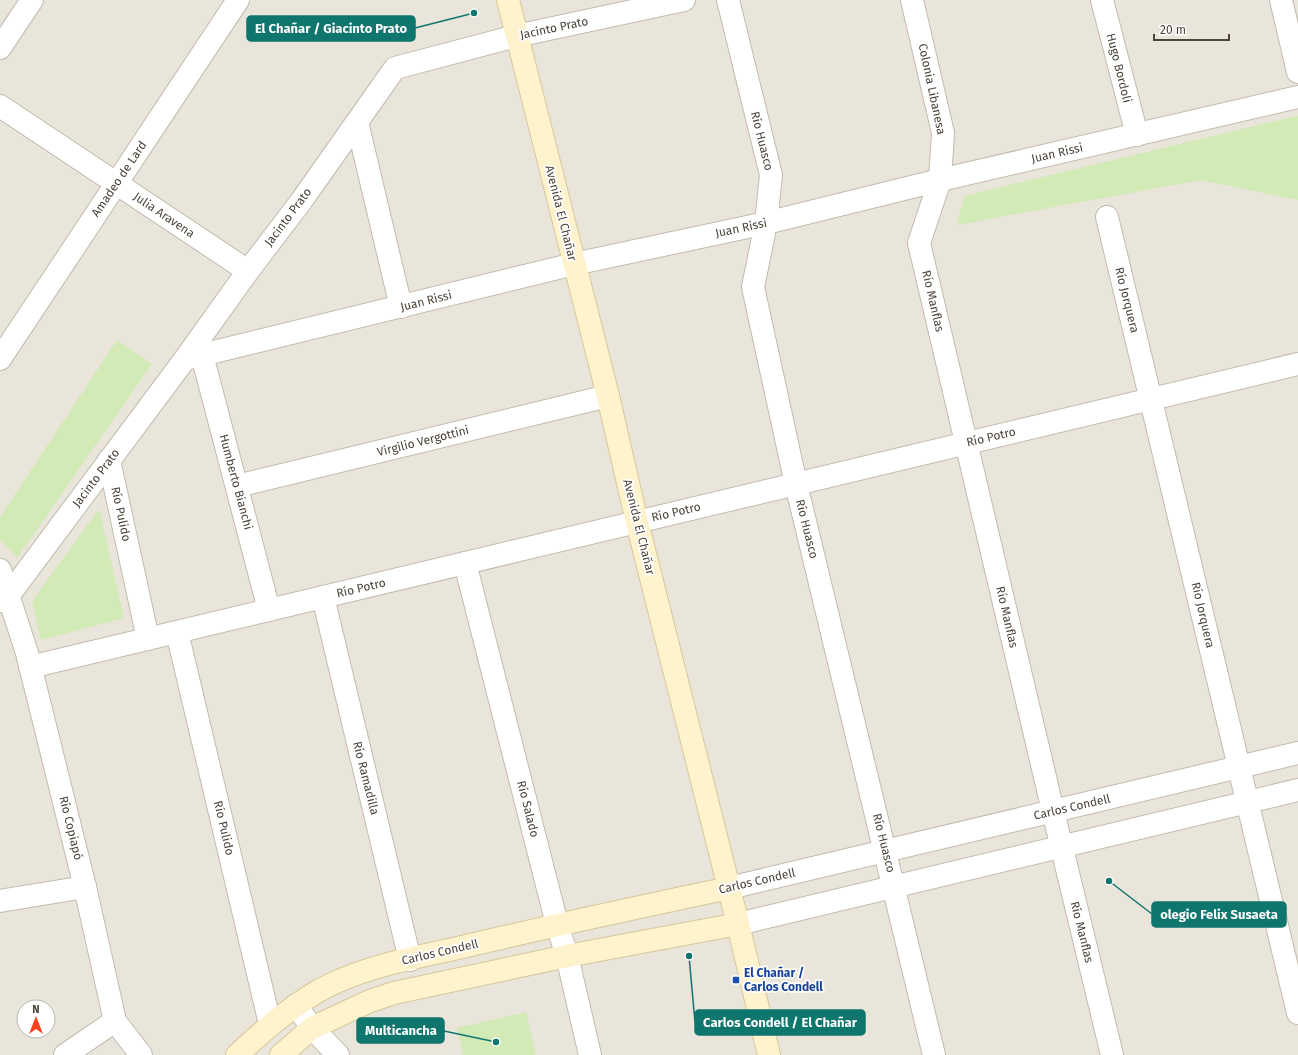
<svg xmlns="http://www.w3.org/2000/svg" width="1298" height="1055" font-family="'Fira Sans',sans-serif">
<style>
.residential{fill:#eae5da;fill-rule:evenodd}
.green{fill:#d2eab5}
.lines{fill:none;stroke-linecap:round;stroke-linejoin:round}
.street-casing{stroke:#c2bbae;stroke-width:24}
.secondary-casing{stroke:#d6c79b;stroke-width:24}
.street{stroke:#fff;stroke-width:22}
.secondary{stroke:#fff3cd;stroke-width:22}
.transit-dot{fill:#1a4fb4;stroke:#fff;stroke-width:1.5}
.labels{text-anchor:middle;stroke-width:3.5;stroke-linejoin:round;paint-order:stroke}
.street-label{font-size:12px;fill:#4b4439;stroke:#fff}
.transit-label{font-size:12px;font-weight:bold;fill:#164399;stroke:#fff;text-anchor:start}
.leader{fill:none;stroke:#0f766e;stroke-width:1.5}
.callout-dot{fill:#0f766e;stroke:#fff;stroke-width:1.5}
.callout{fill:#0f766e;stroke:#0f766e;stroke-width:1.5}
.callout-label{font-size:13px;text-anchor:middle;font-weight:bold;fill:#fff}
</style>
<rect width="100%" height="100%" fill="#f6f3ec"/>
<path class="residential" d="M 0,0 L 1298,0 L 1298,1055 L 0,1055 ZM 24,1007 L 48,1007 L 48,1031 L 24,1031 Z"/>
<g class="green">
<path d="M 1296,116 L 1298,116 L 1298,200 L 1201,180 L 957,225 L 964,196 Z"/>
<path d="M 117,340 L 152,364 L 17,558 L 0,540 L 0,517 Z"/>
<path d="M 99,509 L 124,618 L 41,640 L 32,601 Z"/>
<path d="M 526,1012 L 536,1055 L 463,1055 L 457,1028 Z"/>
</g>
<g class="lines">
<g class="street-casing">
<g id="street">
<path d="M 728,0 L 771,175 L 766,223 L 753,287 L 796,484 L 934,1055"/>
<path d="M 912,0 L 943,133 L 940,180 L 919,243 L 1053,811 L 1112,1055"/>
<path d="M 1102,0 L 1137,135"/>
<path d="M 1281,0 L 1298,72"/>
<path d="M 0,48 L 32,0"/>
<path d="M 0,106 L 248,271"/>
<path d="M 357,122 L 401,307"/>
<path d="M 1107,217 L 1298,1013"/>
<path d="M 202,355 L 269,610"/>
<path d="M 0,359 L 238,0"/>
<path d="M 185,359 L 574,264 L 766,223 L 940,180 L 1298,97"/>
<path d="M 109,460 L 148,639"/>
<path d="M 237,486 L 608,396"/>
<path d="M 465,563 L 557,924 L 567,956 L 590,1055"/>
<path d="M 0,570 L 27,653 L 85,887 L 115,1021 L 141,1055"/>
<path d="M 323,597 L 410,960"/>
<path d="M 0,601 L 9,595 L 185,359 L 248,271 L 302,200 L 395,68 L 516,36 L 684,0"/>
<path d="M 177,632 L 270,1024"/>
<path d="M 30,667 L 1298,364"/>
<path d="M 729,888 L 1298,753"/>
<path d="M 0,901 L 85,887"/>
<path d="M 738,924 L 1298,790"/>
<path d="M 296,1005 L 312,1028 L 338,1055"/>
<path d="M 65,1055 L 115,1021"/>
</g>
</g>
<g class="secondary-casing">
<g id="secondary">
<path d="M 508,0 L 608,396 L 637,522 L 738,924 L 769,1055"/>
<path d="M 237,1055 C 263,1031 289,1008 320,990 C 364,966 415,958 462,947 C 551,926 639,907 729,888"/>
<path d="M 281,1055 L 312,1028 L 370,1001 L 394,993 L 567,956 L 738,924"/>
</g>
</g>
<use href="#street" class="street"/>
<use href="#secondary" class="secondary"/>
</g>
<rect class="transit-dot" x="732" y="976" width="8" height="8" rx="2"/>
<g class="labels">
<g class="street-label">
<text transform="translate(554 28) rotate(-12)" y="4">Jacinto Prato</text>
<text transform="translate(1119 68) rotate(76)" y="4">Hugo Bordoli</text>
<text transform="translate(932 89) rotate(78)" y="4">Colonia Libanesa</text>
<text transform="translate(762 141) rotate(76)" y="4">Río Huasco</text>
<text transform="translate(1057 153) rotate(-13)" y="4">Juan Rissi</text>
<text transform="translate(119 179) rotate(-56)" y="4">Amadeo de Lard</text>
<text transform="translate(561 213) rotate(76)" y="4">Avenida El Chañar</text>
<text transform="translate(164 215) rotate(34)" y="4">Julia Aravena</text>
<text transform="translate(288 217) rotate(-53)" y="4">Jacinto Prato</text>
<text transform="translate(741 228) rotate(-12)" y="4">Juan Rissi</text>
<text transform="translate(1127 300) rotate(76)" y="4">Río Jorquera</text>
<text transform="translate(426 301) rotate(-14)" y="4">Juan Rissi</text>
<text transform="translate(933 301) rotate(77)" y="4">Río Manflas</text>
<text transform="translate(991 437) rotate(-13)" y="4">Río Potro</text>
<text transform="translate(423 441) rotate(-14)" y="4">Virgilio Vergottini</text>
<text transform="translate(96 478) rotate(-53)" y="4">Jacinto Prato</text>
<text transform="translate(236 482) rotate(75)" y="4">Humberto Bianchi</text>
<text transform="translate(676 512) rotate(-13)" y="4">Río Potro</text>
<text transform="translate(121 514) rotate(78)" y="4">Río Pulido</text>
<text transform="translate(639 527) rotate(76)" y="4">Avenida El Chañar</text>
<text transform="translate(807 529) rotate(76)" y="4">Río Huasco</text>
<text transform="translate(361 588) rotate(-13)" y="4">Río Potro</text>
<text transform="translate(1203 615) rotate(77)" y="4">Río Jorquera</text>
<text transform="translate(1007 617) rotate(77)" y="4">Río Manflas</text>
<text transform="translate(366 778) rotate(76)" y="4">Río Ramadilla</text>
<text transform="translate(1072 807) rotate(-13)" y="4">Carlos Condell</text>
<text transform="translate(528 809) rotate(76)" y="4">Río Salado</text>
<text transform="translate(71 828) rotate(76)" y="4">Río Copiapó</text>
<text transform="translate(224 828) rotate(77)" y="4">Río Pulido</text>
<text transform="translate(884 843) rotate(76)" y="4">Río Huasco</text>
<text transform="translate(757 881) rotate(-13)" y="4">Carlos Condell</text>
<text transform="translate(1082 932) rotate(76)" y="4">Río Manflas</text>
<text transform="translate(440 952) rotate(-13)" y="4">Carlos Condell</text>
</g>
<g class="transit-label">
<text x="744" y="977">El Chañar /<tspan x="744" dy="14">Carlos Condell</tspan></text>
</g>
</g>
<path class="leader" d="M474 13L415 28M1109 881L1152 914M689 956L695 1022M496 1042L444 1031"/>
<g class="callout-dot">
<circle cx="474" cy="13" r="4"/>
<circle cx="1109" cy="881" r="4"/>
<circle cx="689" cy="956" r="4"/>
<circle cx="496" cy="1042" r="4"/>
</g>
<g class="callout">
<rect x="247" y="16" width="168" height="25" rx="4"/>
<rect x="1152" y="902" width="134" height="25" rx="4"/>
<rect x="695" y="1010" width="170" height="25" rx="4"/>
<rect x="357" y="1018" width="87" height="25" rx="4"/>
</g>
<g class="callout-label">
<text x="331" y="33">El Chañar / Giacinto Prato</text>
<text x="1219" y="919">olegio Felix Susaeta</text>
<text x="780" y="1027">Carlos Condell / El Chañar</text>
<text x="401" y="1035">Multicancha</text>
</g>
<g transform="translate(36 1019)"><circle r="19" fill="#ffffff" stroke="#b7b4b0"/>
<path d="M0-3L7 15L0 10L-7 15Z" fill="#fc3f1d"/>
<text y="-6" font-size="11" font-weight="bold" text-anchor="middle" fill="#4b4439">N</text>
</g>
<path d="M1154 34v6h75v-6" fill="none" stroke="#4b4439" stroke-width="2"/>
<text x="1160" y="34" font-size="12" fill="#4b4439" stroke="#ffffff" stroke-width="3" paint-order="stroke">20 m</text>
</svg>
